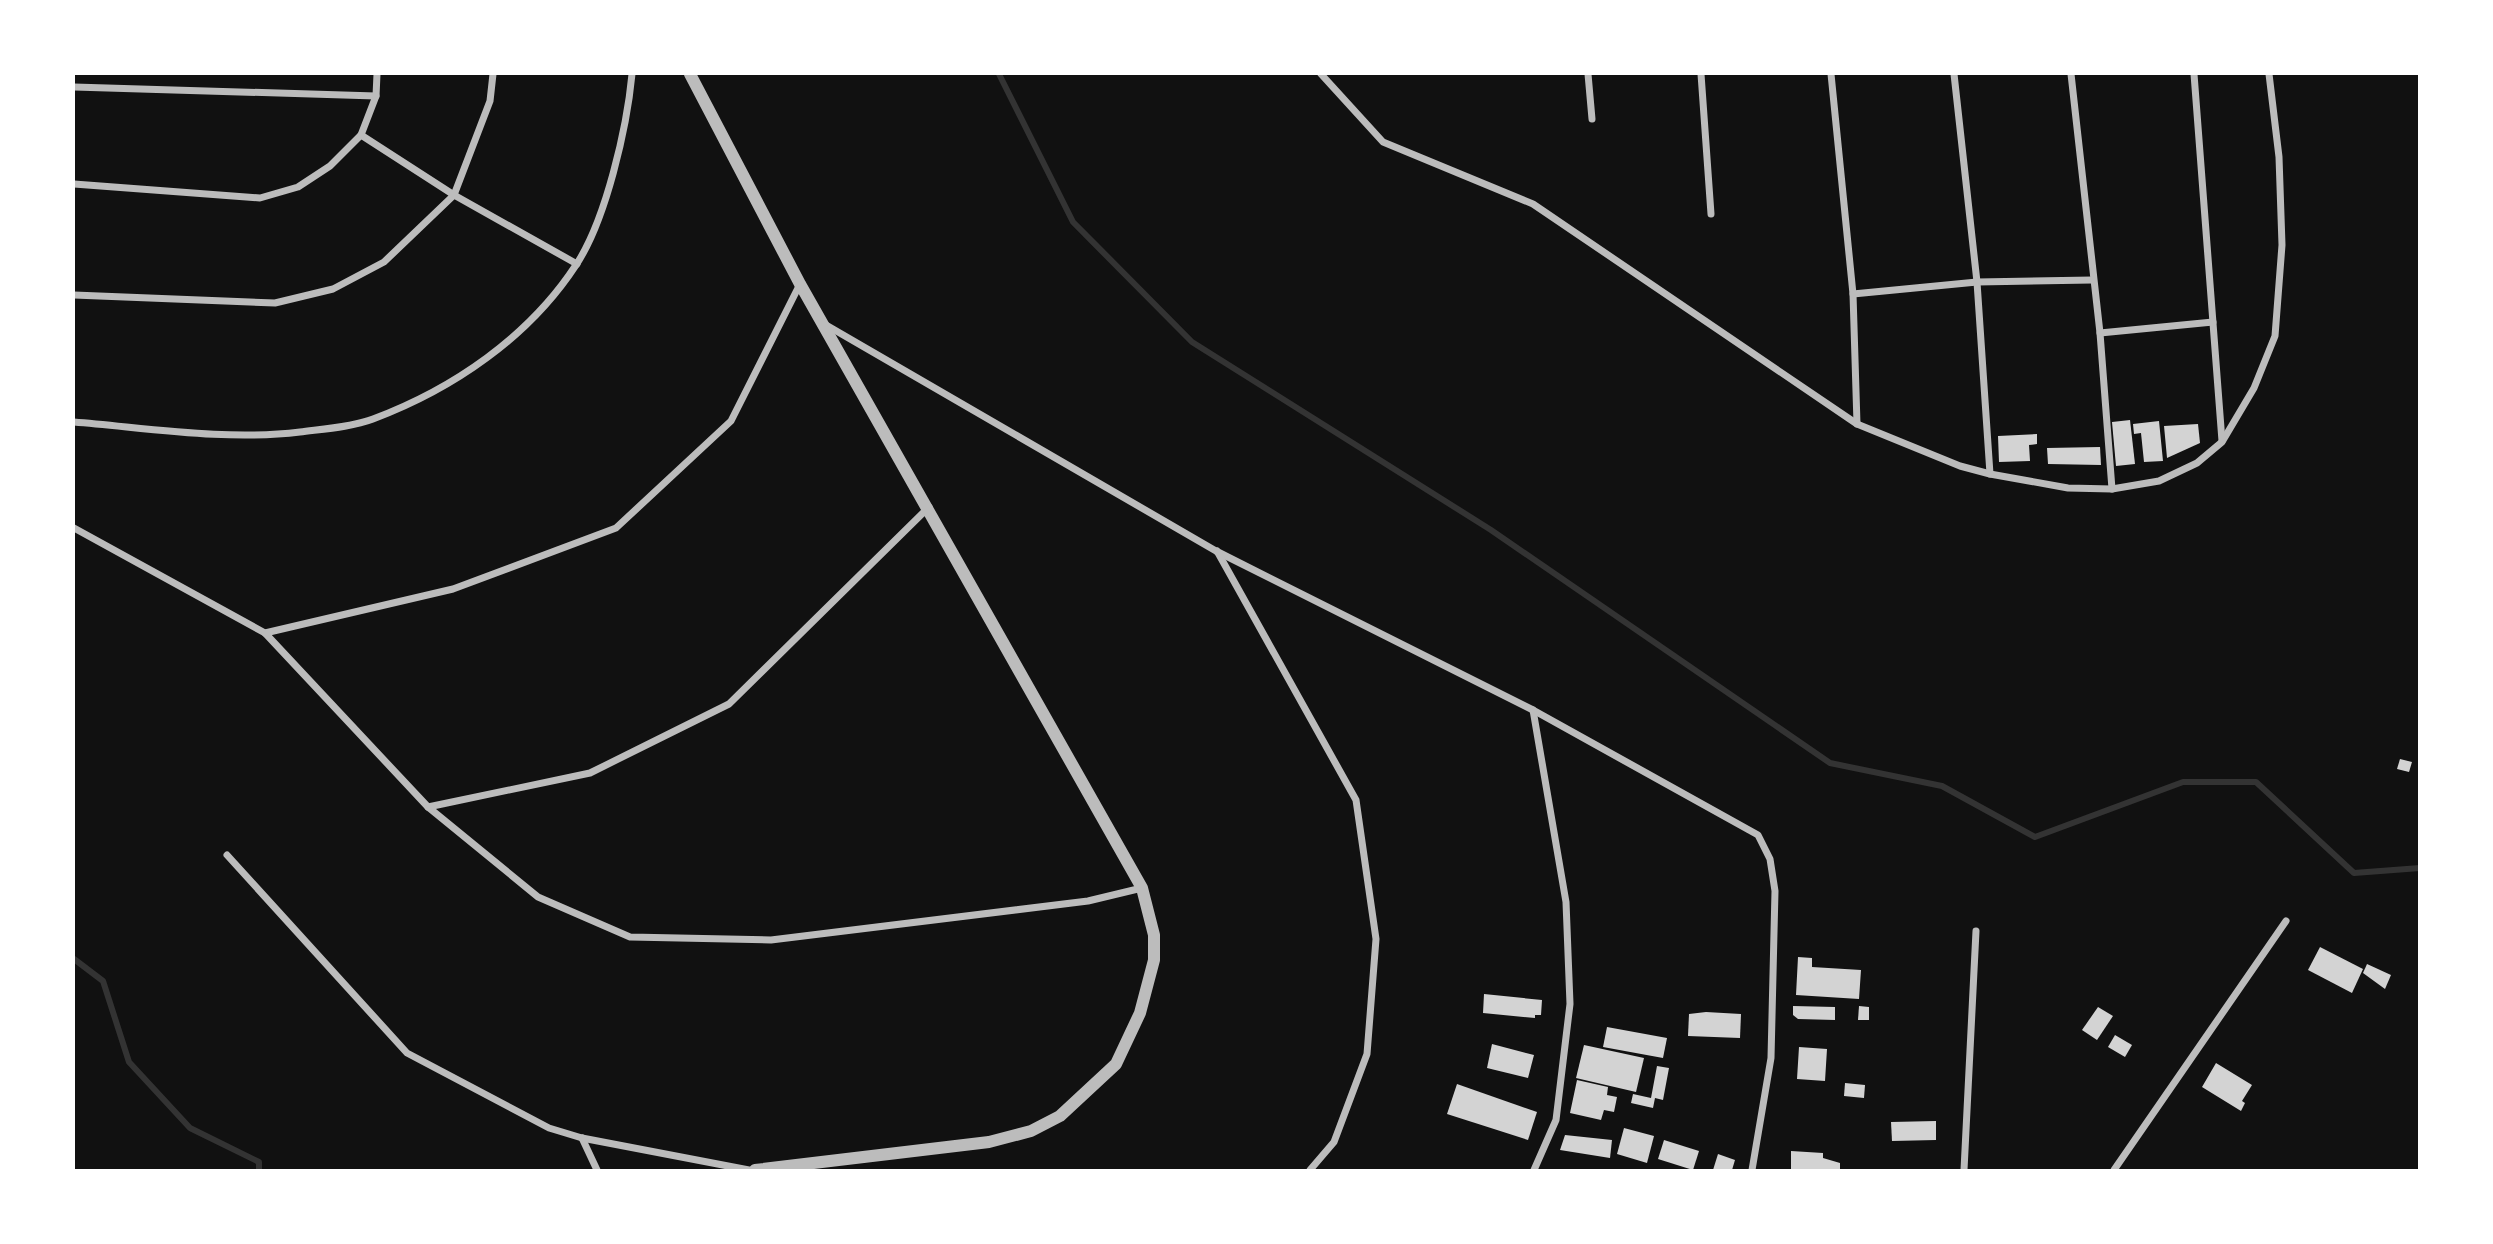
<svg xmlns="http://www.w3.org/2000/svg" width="2493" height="1244" font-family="Commissioner,sans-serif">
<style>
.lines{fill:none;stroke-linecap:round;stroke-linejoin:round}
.stream{stroke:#333;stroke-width:6}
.building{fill:#d3d3d3}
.minor{stroke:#bcbcbc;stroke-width:7}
.tertiary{stroke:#bcbcbc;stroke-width:12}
</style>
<rect width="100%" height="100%" fill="#111"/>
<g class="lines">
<g class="stream">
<path d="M 999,74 L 1073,222 L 1192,342 L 1491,530 L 1830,763 L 1942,786 L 2035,837 L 2183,782 L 2256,782 L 2354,873 L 2420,868"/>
<path d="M 74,959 L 103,981 L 129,1062 L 190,1128 L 259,1162 L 259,1170"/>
</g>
</g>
<g class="building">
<path d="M 2130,420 L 2135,464 L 2116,466 L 2112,422 Z"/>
<path d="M 2159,421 L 2163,461 L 2144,462 L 2141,433 L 2134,434 L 2133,424 Z"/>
<path d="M 2198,424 L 2200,443 L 2167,458 L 2164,426 Z"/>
<path d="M 2037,434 L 2037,444 L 2029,445 L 2030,461 L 1999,462 L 1998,436 Z"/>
<path d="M 2100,447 L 2101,465 L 2048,464 L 2047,448 Z"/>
<path d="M 2400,759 L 2412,762 L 2409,772 L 2397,769 Z"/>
<path d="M 2320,947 L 2363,969 L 2352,993 L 2308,970 Z"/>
<path d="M 1798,957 L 1812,958 L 1812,967 L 1861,970 L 1859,999 L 1796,995 Z"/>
<path d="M 2367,964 L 2391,975 L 2385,989 L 2363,973 Z"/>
<path d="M 1484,994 L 1542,1000 L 1541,1015 L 1535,1015 L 1535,1018 L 1483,1013 Z"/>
<path d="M 1793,1006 L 1835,1007 L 1835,1020 L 1798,1019 L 1793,1015 Z"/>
<path d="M 1859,1006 L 1869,1007 L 1869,1020 L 1858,1020 Z"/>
<path d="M 2098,1007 L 2113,1016 L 2097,1040 L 2082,1030 Z"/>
<path d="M 1706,1012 L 1741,1014 L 1740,1038 L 1688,1036 L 1689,1014 Z"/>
<path d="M 1607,1027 L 1667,1038 L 1663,1058 L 1603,1047 Z"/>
<path d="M 2115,1035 L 2132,1045 L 2125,1057 L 2108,1047 Z"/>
<path d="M 1492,1044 L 1534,1055 L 1528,1078 L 1487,1068 Z"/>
<path d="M 1584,1045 L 1644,1058 L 1636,1092 L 1576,1078 Z"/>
<path d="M 1799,1047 L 1827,1049 L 1825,1081 L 1797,1079 Z"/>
<path d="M 2216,1063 L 2252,1085 L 2242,1101 L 2245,1103 L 2241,1111 L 2202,1087 Z"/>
<path d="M 1657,1066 L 1669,1068 L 1663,1100 L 1655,1098 L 1653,1108 L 1631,1103 L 1633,1094 L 1651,1098 Z"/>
<path d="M 1577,1080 L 1608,1087 L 1607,1095 L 1617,1097 L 1614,1112 L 1604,1110 L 1601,1120 L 1570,1113 Z"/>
<path d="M 1845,1083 L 1865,1085 L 1864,1098 L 1844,1096 Z"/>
<path d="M 1457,1084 L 1537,1112 L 1528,1140 L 1447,1114 Z"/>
<path d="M 1936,1121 L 1936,1140 L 1892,1141 L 1891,1122 Z"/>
<path d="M 1624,1128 L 1654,1136 L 1647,1163 L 1617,1154 Z"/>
<path d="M 1565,1135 L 1612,1140 L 1610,1158 L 1560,1150 Z"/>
<path d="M 1664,1140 L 1699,1151 L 1693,1170 L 1658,1159 Z"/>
<path d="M 1791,1151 L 1823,1153 L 1823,1158 L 1840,1163 L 1840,1170 L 1791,1170 Z"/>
<path d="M 1718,1154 L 1735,1160 L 1732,1170 L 1713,1170 Z"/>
</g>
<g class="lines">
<g class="minor">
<path d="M 1321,74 L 1383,142 L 1533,204 L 1857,424 L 1960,466 L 1990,474 L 2068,488 L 2112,489 L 2159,481 L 2197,463 L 2222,442 L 2254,388 L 2275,336 L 2282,245 L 2279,157 L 2269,74"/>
<path d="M 1588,74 L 1592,119"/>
<path d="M 1701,74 L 1711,214"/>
<path d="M 1831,74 L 1853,294 L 1857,424"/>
<path d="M 1954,74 L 1977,282 L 1990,474"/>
<path d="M 2071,74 L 2100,333 L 2112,489"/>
<path d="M 2194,74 L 2222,441"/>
<path d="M 74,87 L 376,96"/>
<path d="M 361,135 L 454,195 L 577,264"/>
<path d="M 74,184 L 260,198 L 298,187 L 330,166 L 361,135 L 376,96 L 377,74"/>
<path d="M 1853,294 L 1977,282 L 2092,280"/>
<path d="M 74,295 L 275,303 L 333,289 L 384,262 L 454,195 L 490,101 L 493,74"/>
<path d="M 826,325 L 1216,551 L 1533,710 L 1758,835 L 1770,859 L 1775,891 L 1771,1058 L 1752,1170"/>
<path d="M 2100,333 L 2213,322"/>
<path d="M 74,422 C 148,428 226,441 300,432 C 323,429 352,427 373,419 C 453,389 529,337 576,265 C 606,220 627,127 632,74"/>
<path d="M 74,528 L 265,633 L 428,807 L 538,897 L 630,937 L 771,940 L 1088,901 L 1142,888"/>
<path d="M 1217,551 L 1356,800 L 1376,939 L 1367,1054 L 1334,1142 L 1310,1170"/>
<path d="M 265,633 L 453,589 L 616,528 L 731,421 L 800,284"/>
<path d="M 1533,710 L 1566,902 L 1570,1004 L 1556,1120 L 1534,1170"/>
<path d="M 428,807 L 590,773 L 729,704 L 929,507"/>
<path d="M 227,855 L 407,1053 L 549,1128 L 582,1138 L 749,1170"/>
<path d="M 582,1138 L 597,1170"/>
<path d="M 1964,1170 L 1976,931"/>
<path d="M 2114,1170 L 2286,921"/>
</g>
<path class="tertiary" d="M 690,74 L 800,284 L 1142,888 L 1154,935 L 1154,960 L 1140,1013 L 1116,1064 L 1060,1116 L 1031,1131 L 989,1142 L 755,1170"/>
</g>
<rect width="2493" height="1244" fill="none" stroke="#ffffff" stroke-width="150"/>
</svg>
